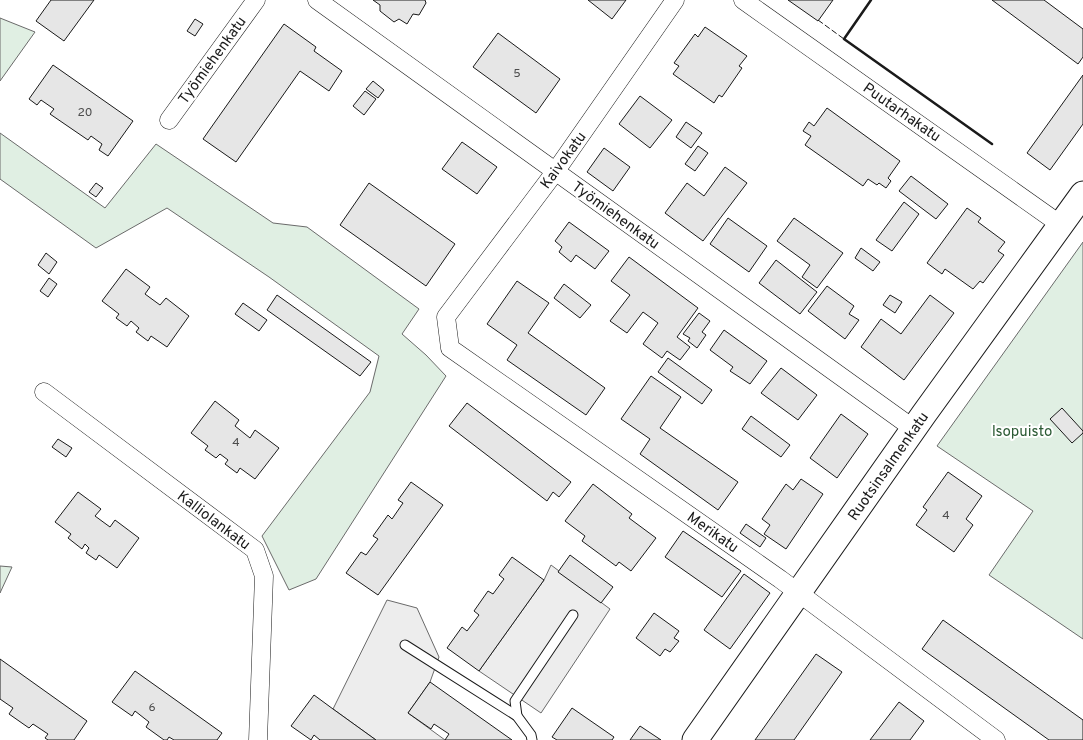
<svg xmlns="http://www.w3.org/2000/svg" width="1083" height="740" font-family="Overpass,sans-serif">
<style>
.green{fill:#e0efe3;stroke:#6a6a6a}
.parking{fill:#ededed;stroke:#6a6a6a}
.building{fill:#e6e6e6;stroke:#1a1a1a}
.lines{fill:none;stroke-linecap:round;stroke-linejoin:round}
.lane-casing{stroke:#1a1a1a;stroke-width:11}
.street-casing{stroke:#1a1a1a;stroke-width:19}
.secondary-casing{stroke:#1a1a1a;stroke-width:27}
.lane{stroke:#fff;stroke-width:9}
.street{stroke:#fff;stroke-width:18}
.secondary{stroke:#fff;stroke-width:25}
.fence{stroke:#1a1a1a;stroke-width:1;stroke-dasharray:6 2.5;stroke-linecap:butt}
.wall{stroke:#1a1a1a;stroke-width:2.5}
.labels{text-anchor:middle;stroke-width:4;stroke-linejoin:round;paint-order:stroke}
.number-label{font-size:12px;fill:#4d4d4d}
.street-label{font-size:15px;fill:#1a1a1a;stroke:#fff}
.park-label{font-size:15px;fill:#2b5a34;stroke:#fff}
</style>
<rect width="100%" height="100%" fill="#fff"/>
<g class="green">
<path d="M 0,18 L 35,32 L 0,81 Z"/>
<path d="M 0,133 L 105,208 L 156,144 L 273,223 L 307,227 L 419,309 L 402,334 L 426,355 L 446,376 L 316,579 L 289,590 L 262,536 L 370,392 L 379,356 L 269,277 L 167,208 L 96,248 L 0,179 Z"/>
<path d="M 1083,242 L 1083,639 L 989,575 L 1033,511 L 937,446 Z"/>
<path d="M 0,566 L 12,567 L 0,593 Z"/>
</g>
<g class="parking">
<path d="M 551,565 L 610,609 L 541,713 L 479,671 L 544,580 Z"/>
<path d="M 387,600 L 417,608 L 439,657 L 430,682 L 408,713 L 445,740 L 376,740 L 333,709 Z"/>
</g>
<g class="building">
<path d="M 51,0 L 94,0 L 64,41 L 36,21 Z"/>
<path d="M 373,0 L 425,0 L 426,3 L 419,15 L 413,14 L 407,24 L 399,19 L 394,22 L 380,11 L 380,5 Z"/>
<path d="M 588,0 L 626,0 L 612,19 Z"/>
<path d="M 788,0 L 833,0 L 818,21 Z"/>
<path d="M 992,0 L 1044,0 L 1083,29 L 1083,57 L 1078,64 Z"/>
<path d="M 195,19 L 203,24 L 195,36 L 187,31 Z"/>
<path d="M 284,24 L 316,47 L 314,51 L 342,71 L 329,91 L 300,71 L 236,162 L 203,139 Z"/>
<path d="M 705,27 L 747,56 L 739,66 L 742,68 L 722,97 L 719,95 L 714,103 L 673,74 L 679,66 L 674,63 L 695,34 L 698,37 Z"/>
<path d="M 498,33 L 560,79 L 536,113 L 473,67 Z"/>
<path d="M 53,65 L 133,121 L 108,156 L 99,150 L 102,144 L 91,136 L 88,140 L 50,114 L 54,109 L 41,100 L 37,105 L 29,99 Z"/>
<path d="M 1083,75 L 1083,124 L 1050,170 L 1027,153 Z"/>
<path d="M 373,81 L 384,90 L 378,98 L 366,89 Z"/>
<path d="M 365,91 L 376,99 L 364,115 L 353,106 Z"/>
<path d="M 640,96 L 672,120 L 650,148 L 619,124 Z"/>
<path d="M 827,108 L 900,161 L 888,178 L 891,181 L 886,188 L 879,183 L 877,185 L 868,179 L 863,186 L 805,145 L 811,136 L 803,131 L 809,122 L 814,126 Z"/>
<path d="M 686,122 L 702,133 L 691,148 L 676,137 Z"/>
<path d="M 462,142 L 497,167 L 477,194 L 442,169 Z"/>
<path d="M 698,146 L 708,153 L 695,171 L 685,164 Z"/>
<path d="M 604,148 L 630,167 L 613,191 L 587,172 Z"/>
<path d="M 725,167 L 747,183 L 703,241 L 665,213 L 687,183 L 704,196 Z"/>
<path d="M 911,176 L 948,204 L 936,219 L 899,191 Z"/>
<path d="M 96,183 L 103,188 L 96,197 L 89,192 Z"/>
<path d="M 369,183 L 455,244 L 426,286 L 340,225 Z"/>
<path d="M 904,202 L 919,214 L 892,251 L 876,240 Z"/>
<path d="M 967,208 L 981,218 L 978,222 L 1005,242 L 998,251 L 1004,255 L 983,283 L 980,281 L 973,289 L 945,269 L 942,274 L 927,263 Z"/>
<path d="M 728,218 L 767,246 L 749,272 L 710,244 Z"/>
<path d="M 794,218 L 843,253 L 817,288 L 802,277 L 810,265 L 777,241 Z"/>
<path d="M 569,222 L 609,251 L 595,269 L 576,255 L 571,262 L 559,252 L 562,247 L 555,241 Z"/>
<path d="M 861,248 L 880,262 L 873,271 L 855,258 Z"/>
<path d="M 46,253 L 57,262 L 49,274 L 38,265 Z"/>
<path d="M 629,257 L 698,308 L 677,337 L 690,347 L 680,360 L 667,351 L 662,358 L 643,344 L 658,323 L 643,312 L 627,333 L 610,321 L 630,295 L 611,281 Z"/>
<path d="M 776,260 L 817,292 L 800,314 L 759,283 Z"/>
<path d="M 126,269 L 150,287 L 145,294 L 160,305 L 166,298 L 189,316 L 167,347 L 151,336 L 148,341 L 136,332 L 139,328 L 131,321 L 127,326 L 116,318 L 119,314 L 102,301 Z"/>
<path d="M 49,278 L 57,284 L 48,297 L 40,291 Z"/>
<path d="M 517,281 L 549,303 L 528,333 L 605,388 L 586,415 L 507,360 L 517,345 L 487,324 Z"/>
<path d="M 564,284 L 591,305 L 580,318 L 554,298 Z"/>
<path d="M 827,286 L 854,306 L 849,314 L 859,320 L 845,339 L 808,311 Z"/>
<path d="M 277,295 L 371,362 L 360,376 L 267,310 Z"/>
<path d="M 890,295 L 902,302 L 895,313 L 883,305 Z"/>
<path d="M 930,295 L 954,313 L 904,380 L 861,347 L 881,319 L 901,334 Z"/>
<path d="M 243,303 L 267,320 L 259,331 L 235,314 Z"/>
<path d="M 699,313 L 710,321 L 702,332 L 706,335 L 697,348 L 688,341 L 690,338 L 683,334 Z"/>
<path d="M 724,330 L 767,361 L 750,384 L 730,371 L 733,367 L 710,350 Z"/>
<path d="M 668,358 L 712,390 L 702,404 L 658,372 Z"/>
<path d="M 781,368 L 817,395 L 798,420 L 761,393 Z"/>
<path d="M 651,376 L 681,397 L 660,428 L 738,482 L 718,510 L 640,454 L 650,439 L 621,419 Z"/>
<path d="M 215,401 L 239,420 L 235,426 L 250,438 L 255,430 L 279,448 L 255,479 L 240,468 L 237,473 L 225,464 L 228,460 L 220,454 L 216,458 L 205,450 L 208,446 L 191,433 Z"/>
<path d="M 467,403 L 571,482 L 559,497 L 553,492 L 547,501 L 449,426 Z"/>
<path d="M 1062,408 L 1083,431 L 1083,433 L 1072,443 L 1050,419 Z"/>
<path d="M 841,414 L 868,434 L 837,478 L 810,458 Z"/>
<path d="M 751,416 L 790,445 L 781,457 L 742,429 Z"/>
<path d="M 58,439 L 72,448 L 66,457 L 52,447 Z"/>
<path d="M 948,472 L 982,496 L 966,519 L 973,525 L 954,552 L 916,525 L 927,510 L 923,507 Z"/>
<path d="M 801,479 L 823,494 L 786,549 L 764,534 L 770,525 L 762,519 L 786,484 L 793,490 Z"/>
<path d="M 411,482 L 443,505 L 378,595 L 346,573 L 361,552 L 366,555 L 378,539 L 373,536 L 388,515 L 392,519 L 403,503 L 398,500 Z"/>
<path d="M 593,484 L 632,514 L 629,518 L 656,538 L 631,571 L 619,562 L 616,566 L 582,541 L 585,536 L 565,521 Z"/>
<path d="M 78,492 L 101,509 L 95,516 L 110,527 L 115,520 L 139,538 L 117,568 L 99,555 L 96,560 L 86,553 L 89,548 L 85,544 L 82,549 L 68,538 L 71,534 L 55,522 Z"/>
<path d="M 746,524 L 766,538 L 760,547 L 740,533 Z"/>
<path d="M 683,531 L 741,571 L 722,597 L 665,557 Z"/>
<path d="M 570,555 L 613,587 L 601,603 L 558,572 Z"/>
<path d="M 512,557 L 544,580 L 479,671 L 447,648 L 462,627 L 467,631 L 479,615 L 474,611 L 488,591 L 493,594 L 504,579 L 499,575 Z"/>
<path d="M 744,574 L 770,593 L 730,649 L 704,630 Z"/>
<path d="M 654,613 L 679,631 L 674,638 L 679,641 L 670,652 L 665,649 L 660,656 L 636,638 Z"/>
<path d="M 943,620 L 1083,720 L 1083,740 L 1049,740 L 922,649 Z"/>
<path d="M 816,654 L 842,672 L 794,740 L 755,740 Z"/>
<path d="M 0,659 L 87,721 L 74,740 L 48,740 L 45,738 L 48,734 L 33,724 L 29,728 L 9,714 L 13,708 L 0,699 Z"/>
<path d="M 135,671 L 222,733 L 217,740 L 174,740 L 169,737 L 167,740 L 164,740 L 146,727 L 149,722 L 135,711 L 132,716 L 112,702 Z"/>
<path d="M 430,682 L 512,740 L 445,740 L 449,734 L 434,724 L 431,729 L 408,713 Z"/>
<path d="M 314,695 L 333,709 L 376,740 L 320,740 L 314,735 L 311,740 L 291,726 Z"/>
<path d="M 899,702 L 924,721 L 910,740 L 870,740 Z"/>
<path d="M 572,708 L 614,737 L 612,740 L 557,740 L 552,737 Z"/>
<path d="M 640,726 L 661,740 L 630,740 Z"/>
</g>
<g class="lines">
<g class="lane-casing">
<g id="lane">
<path d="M 405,645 L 517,716 L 531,735 L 532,740"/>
<path d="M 517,716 L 515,701 L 573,615"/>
</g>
</g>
<g class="street-casing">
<g id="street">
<path d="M 317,0 L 914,429"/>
<path d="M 675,0 L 555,172 L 446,317 L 450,348 L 780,579 L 996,740"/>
<path d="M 743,0 L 1061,225"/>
<path d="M 169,120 L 256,0"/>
<path d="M 44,392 L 255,550 L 264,576 L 258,740"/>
</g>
</g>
<g class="secondary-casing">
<path id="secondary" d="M 695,740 L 924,414 L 1083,194"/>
</g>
<use href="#lane" class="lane"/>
<use href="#street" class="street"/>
<use href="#secondary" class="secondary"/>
<path class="fence" d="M 818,20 L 844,39"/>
<path class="wall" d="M 871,0 L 844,39 L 992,144"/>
</g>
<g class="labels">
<g class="number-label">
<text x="517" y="77">5</text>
<text x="85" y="116">20</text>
<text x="236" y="446">4</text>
<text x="946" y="519">4</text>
<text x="152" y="711">6</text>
</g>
<g class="street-label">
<text transform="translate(212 60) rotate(-54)" y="5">Työmiehenkatu</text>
<text transform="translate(902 112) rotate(35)" y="5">Puutarhakatu</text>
<text transform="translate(563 160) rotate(-54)" y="5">Kaivokatu</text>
<text transform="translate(616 215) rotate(36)" y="5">Työmiehenkatu</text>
<text transform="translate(888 466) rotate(-55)" y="5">Ruotsinsalmenkatu</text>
<text transform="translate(214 520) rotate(37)" y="5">Kalliolankatu</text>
<text transform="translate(713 532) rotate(35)" y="5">Merikatu</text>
</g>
<g class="park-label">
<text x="1022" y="436">Isopuisto</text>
</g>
</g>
</svg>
